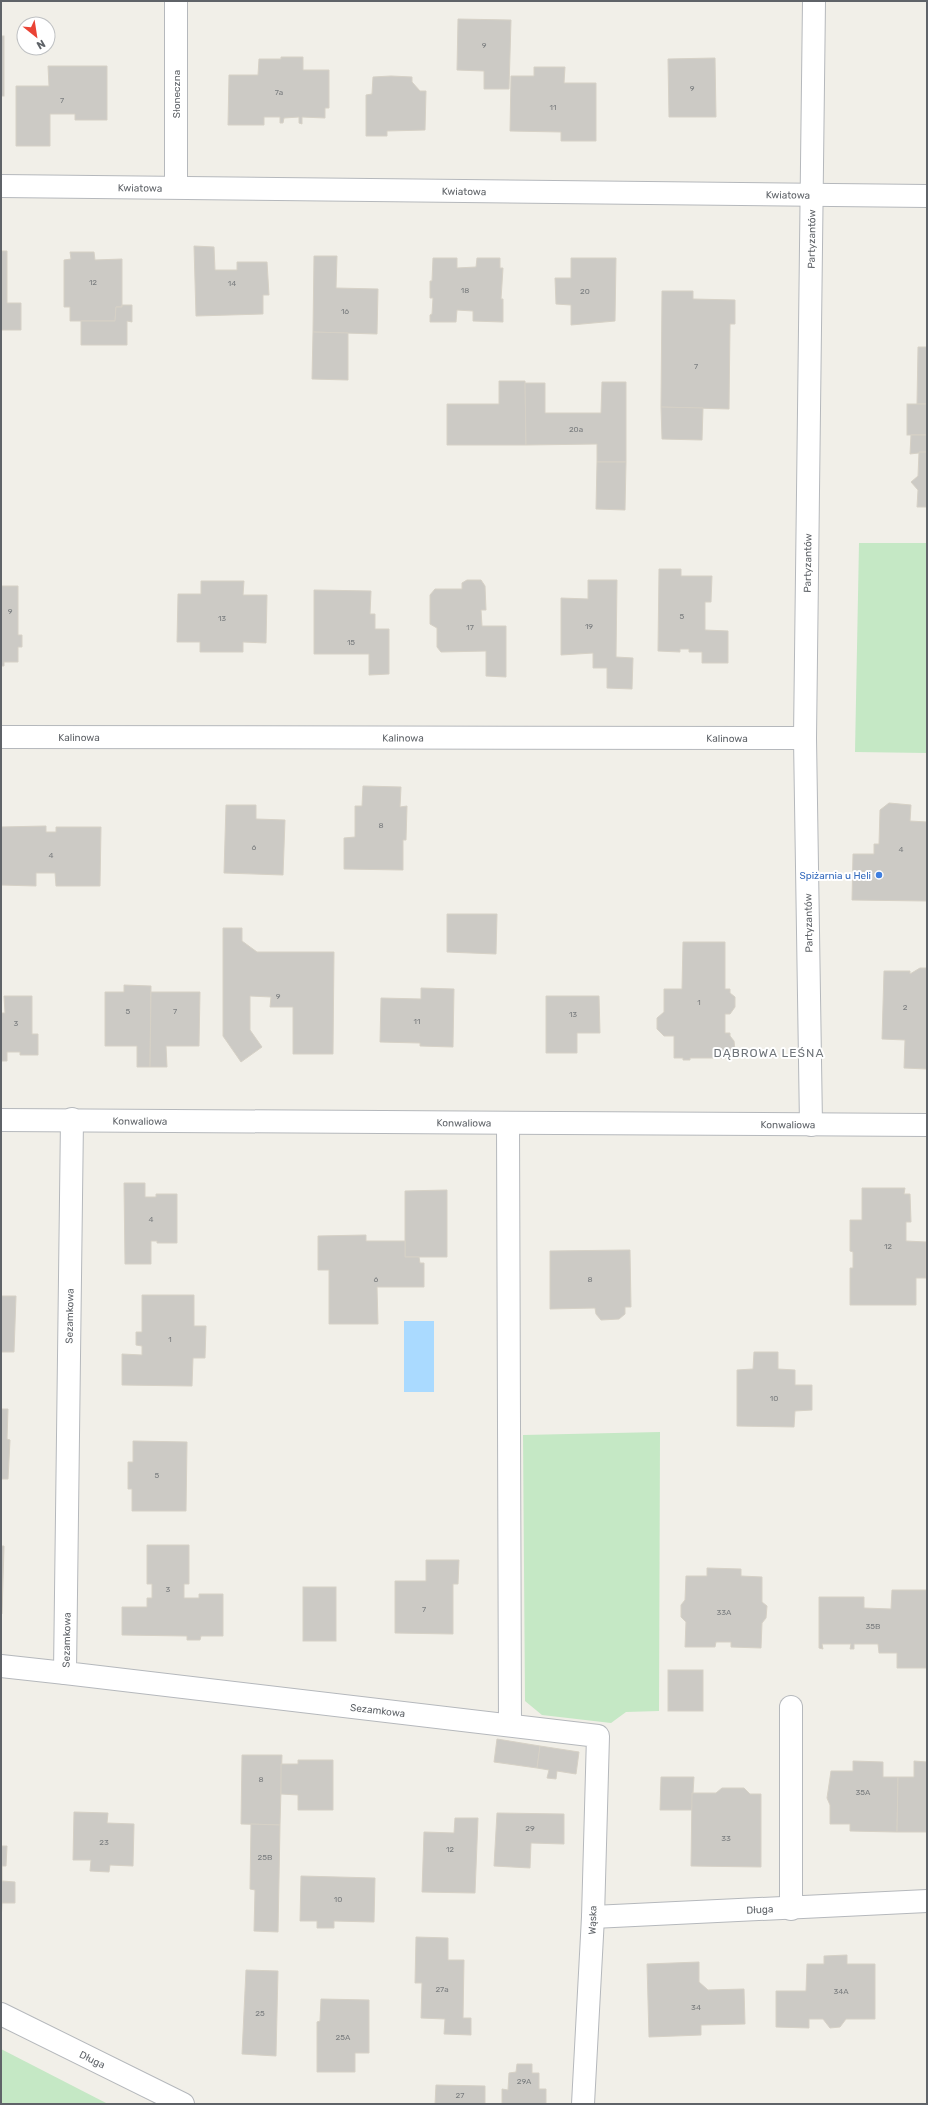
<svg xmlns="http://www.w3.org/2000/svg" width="928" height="2105" font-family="Rubik,sans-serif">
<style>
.green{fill:#c5e8c5}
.water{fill:#aadaff}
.building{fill:#cccac5;stroke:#d6d1c6}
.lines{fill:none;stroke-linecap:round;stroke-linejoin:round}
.minor-casing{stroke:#b5b8bc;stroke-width:24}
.minor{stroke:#fff;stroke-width:22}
.shop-dot{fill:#3f7fe0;stroke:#fff;stroke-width:1.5}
.labels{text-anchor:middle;stroke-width:4;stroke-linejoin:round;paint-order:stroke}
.number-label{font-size:8px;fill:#7a7d7f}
.street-label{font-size:10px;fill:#5f6368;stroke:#fff}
.shop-label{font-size:10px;fill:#366cbe;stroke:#fff;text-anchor:end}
.quarter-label{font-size:12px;letter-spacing:1px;fill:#70757a;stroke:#fff}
</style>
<rect width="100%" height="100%" fill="#f1efe8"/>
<g class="green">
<path d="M 859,543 L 927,543 L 927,753 L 855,752 Z"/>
<path d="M 660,1432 L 659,1711 L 626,1712 L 611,1723 L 542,1715 L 525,1701 L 523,1435 Z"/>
<path d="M 1,2049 L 108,2104 L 1,2104 Z"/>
</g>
<rect class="water" x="404" y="1321" width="30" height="71"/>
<g class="building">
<path d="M 458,19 L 511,20 L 509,89 L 484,89 L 484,71 L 457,70 Z"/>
<rect x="1" y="36" width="3" height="60"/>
<path d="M 281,57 L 303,57 L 303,70 L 329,70 L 329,108 L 325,108 L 325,118 L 302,117 L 302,124 L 299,123 L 299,117 L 284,118 L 283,123 L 280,123 L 280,117 L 264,117 L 264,125 L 228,125 L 229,75 L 258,75 L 259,59 L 281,59 Z"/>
<path d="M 715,58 L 716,117 L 669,117 L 668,59 Z"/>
<path d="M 48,66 L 107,66 L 107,120 L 75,120 L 75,114 L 50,114 L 50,146 L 16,146 L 16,86 L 49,86 Z"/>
<path d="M 534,67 L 565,67 L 564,83 L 596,83 L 596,141 L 561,141 L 561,132 L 510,131 L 511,76 L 534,76 Z"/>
<path d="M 391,76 L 412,77 L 412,82 L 420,91 L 426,91 L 425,130 L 387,131 L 387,136 L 366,136 L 366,95 L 372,94 L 373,77 Z"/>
<path d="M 194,246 L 214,247 L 215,270 L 237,270 L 237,262 L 267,262 L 269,295 L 263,295 L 263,314 L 196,316 Z"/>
<path d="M 1,251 L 7,251 L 7,303 L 21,303 L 21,330 L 1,330 Z"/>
<path d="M 70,252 L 94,252 L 95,260 L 122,259 L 122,307 L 116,307 L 115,321 L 70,321 L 70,307 L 64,307 L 64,260 L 71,259 Z"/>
<path d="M 314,256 L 337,256 L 336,288 L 378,289 L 377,334 L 313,332 Z"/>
<path d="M 433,258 L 457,258 L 457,268 L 476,267 L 477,258 L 500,258 L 500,268 L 503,268 L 501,299 L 503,299 L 503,322 L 473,321 L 473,311 L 457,310 L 456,322 L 430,322 L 430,315 L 432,314 L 433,298 L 430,298 L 430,281 L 432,281 Z"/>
<path d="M 571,258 L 616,258 L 615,321 L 571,325 L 571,305 L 556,304 L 555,278 L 571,278 Z"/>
<path d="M 662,291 L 693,291 L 693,299 L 735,300 L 735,324 L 730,324 L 729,409 L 661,407 Z"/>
<path d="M 122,305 L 132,305 L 132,322 L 127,321 L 127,345 L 81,345 L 81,321 L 115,321 L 116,307 L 122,307 Z"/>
<path d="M 313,332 L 348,333 L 348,380 L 312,379 Z"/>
<path d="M 918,347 L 927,347 L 927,404 L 917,404 Z"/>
<path d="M 499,381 L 525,381 L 526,445 L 447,445 L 447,404 L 499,404 Z"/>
<path d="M 602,382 L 626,382 L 626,462 L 597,462 L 597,444 L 526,445 L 525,383 L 545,383 L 545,413 L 601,413 Z"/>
<rect x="907" y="404" width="20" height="31"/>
<path d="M 661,407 L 703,408 L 702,440 L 662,439 Z"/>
<path d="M 911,435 L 927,435 L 927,452 L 910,454 Z"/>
<path d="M 919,452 L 927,452 L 927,507 L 917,507 L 918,490 L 911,482 L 918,476 Z"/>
<path d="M 597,462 L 626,462 L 625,510 L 596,509 Z"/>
<path d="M 659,569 L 681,569 L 681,576 L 712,576 L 711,602 L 705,602 L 705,630 L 728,631 L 728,663 L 702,663 L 702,652 L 689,652 L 689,649 L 680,649 L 680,652 L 658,651 Z"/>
<path d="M 467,580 L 481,580 L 485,586 L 486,610 L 481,610 L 482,626 L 506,626 L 506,677 L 486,676 L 486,651 L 441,652 L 437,647 L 437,628 L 430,624 L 430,595 L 435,589 L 462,589 L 462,583 Z"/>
<path d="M 588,580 L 617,580 L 616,657 L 633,658 L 632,689 L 607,688 L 607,668 L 593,668 L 593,653 L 561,655 L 561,598 L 588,599 Z"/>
<path d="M 201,581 L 244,581 L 243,595 L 267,595 L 266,643 L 243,642 L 243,652 L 200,652 L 200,642 L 177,642 L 178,594 L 201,594 Z"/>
<path d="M 1,586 L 18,586 L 18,635 L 22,635 L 22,647 L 18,647 L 18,662 L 4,662 L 4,666 L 1,666 Z"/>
<path d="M 314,590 L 371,591 L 370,614 L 375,614 L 375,629 L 389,629 L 389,674 L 369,675 L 369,654 L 314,654 Z"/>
<path d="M 363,786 L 401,787 L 400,807 L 407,806 L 406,840 L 403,840 L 403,870 L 344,869 L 344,838 L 355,837 L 355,806 L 362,806 Z"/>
<path d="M 889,803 L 911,805 L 910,821 L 927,822 L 927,901 L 852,900 L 853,854 L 874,854 L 874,844 L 879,844 L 880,810 Z"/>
<path d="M 226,805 L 256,805 L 256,819 L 285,820 L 283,875 L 224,873 Z"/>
<path d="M 46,826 L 46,832 L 56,832 L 56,827 L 101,827 L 100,886 L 56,886 L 55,873 L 36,873 L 36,886 L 1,885 L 1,827 Z"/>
<path d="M 447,914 L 497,914 L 496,954 L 447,952 Z"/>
<path d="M 223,928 L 242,928 L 242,941 L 257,952 L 334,952 L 333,1054 L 293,1054 L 293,1007 L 270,1007 L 271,997 L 250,996 L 250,1030 L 262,1047 L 241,1062 L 223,1036 Z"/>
<path d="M 683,942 L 725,942 L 725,989 L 730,989 L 730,993 L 735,997 L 735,1007 L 730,1014 L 725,1014 L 725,1033 L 730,1033 L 730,1036 L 734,1041 L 735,1050 L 730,1055 L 730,1058 L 690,1058 L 690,1060 L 683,1060 L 683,1058 L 674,1058 L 674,1036 L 664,1036 L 657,1029 L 657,1018 L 664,1012 L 664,989 L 682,989 Z"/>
<path d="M 920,968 L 927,968 L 927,1069 L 904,1068 L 905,1040 L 882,1039 L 884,971 L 910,971 L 910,974 Z"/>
<path d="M 124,985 L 151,986 L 150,1067 L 137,1067 L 137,1046 L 105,1046 L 105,992 L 124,992 Z"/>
<path d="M 421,988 L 454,989 L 453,1047 L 420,1046 L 420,1043 L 380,1042 L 381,998 L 421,999 Z"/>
<path d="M 151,992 L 200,992 L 199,1046 L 166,1046 L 167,1067 L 150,1067 Z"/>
<path d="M 4,996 L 32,996 L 32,1034 L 38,1034 L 38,1055 L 20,1055 L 20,1052 L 7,1052 L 7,1061 L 1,1061 L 1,1013 L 5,1013 Z"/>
<path d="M 546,996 L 599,996 L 600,1033 L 577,1033 L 577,1053 L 546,1053 Z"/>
<path d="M 124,1183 L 145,1183 L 145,1197 L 156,1197 L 156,1194 L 177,1194 L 177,1243 L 157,1243 L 157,1241 L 151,1241 L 151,1264 L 125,1264 Z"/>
<path d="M 862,1188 L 905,1188 L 904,1194 L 910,1194 L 911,1222 L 906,1222 L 906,1241 L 926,1242 L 926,1278 L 916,1278 L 916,1305 L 850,1305 L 850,1268 L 853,1268 L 853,1252 L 850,1251 L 850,1220 L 862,1220 Z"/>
<path d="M 447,1190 L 447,1257 L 405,1257 L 405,1191 Z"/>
<path d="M 366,1235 L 366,1241 L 405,1241 L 405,1257 L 419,1257 L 420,1263 L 424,1263 L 424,1287 L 377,1287 L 378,1324 L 329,1324 L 329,1270 L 318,1270 L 318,1236 Z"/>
<path d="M 630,1250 L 631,1307 L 625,1307 L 625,1314 L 619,1319 L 601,1320 L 596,1314 L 595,1308 L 550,1309 L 550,1251 Z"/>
<path d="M 142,1295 L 194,1295 L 194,1326 L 206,1326 L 205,1358 L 193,1358 L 192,1386 L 122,1385 L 122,1354 L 142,1355 L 142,1346 L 136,1345 L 136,1332 L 142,1332 Z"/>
<path d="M 1,1296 L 16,1296 L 14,1352 L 1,1352 Z"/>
<path d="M 754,1352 L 778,1352 L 778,1369 L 795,1370 L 795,1385 L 812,1385 L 812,1410 L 795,1411 L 794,1427 L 737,1426 L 737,1370 L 753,1369 Z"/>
<path d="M 1,1409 L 8,1409 L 7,1439 L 10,1440 L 8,1479 L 1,1479 Z"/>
<path d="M 133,1441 L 187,1442 L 186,1511 L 132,1511 L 132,1489 L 128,1489 L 128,1462 L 133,1462 Z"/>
<path d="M 147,1545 L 189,1545 L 189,1584 L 184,1584 L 184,1598 L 199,1598 L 199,1594 L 223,1594 L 223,1636 L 201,1636 L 200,1640 L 187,1640 L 187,1636 L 122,1635 L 122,1607 L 147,1607 L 147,1598 L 152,1598 L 152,1584 L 147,1584 Z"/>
<path d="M 1,1546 L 4,1546 L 2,1614 L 1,1614 Z"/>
<path d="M 426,1560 L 459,1560 L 458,1584 L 453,1584 L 453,1634 L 395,1633 L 395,1581 L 426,1581 Z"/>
<path d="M 707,1568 L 741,1569 L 741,1576 L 762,1577 L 762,1602 L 767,1606 L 766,1618 L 762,1623 L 761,1648 L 731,1647 L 731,1642 L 716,1642 L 715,1647 L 685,1647 L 686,1622 L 681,1617 L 681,1605 L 685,1600 L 686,1576 L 707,1576 Z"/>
<rect x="303" y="1587" width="33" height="54"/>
<path d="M 892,1590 L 927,1590 L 927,1668 L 897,1668 L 897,1653 L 879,1653 L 878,1644 L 854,1644 L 854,1649 L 850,1649 L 851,1644 L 822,1644 L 823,1649 L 819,1648 L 819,1597 L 864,1597 L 864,1608 L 891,1609 Z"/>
<rect x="668" y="1670" width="35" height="41"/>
<path d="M 497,1739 L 540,1746 L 537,1768 L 494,1762 Z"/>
<path d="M 540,1746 L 579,1752 L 576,1774 L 557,1771 L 556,1779 L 547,1778 L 549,1770 L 537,1768 Z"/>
<path d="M 242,1755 L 282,1755 L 280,1825 L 241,1824 Z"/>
<path d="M 298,1760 L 333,1760 L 333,1810 L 298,1810 L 298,1795 L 281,1794 L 281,1764 L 298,1764 Z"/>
<path d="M 853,1761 L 883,1762 L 883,1777 L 898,1777 L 897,1832 L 850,1831 L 850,1824 L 830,1824 L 830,1805 L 827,1798 L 831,1771 L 853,1771 Z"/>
<path d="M 914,1761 L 927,1762 L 927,1832 L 897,1832 L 898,1777 L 914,1777 Z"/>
<path d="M 661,1777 L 694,1777 L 692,1810 L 660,1810 Z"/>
<path d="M 722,1788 L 744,1788 L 750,1794 L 761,1794 L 761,1867 L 691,1866 L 692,1793 L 716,1793 Z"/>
<path d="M 74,1812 L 108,1813 L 107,1823 L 134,1824 L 133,1866 L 110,1865 L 109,1872 L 90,1871 L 91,1860 L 73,1860 Z"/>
<path d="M 497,1813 L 564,1814 L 564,1844 L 531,1843 L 530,1868 L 494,1866 Z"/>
<path d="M 455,1818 L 478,1818 L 475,1893 L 422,1892 L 424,1832 L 454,1833 Z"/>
<path d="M 251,1824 L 280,1825 L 278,1932 L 254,1931 L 255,1890 L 250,1889 Z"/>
<path d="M 1,1846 L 7,1846 L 6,1866 L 2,1866 L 2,1881 L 15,1882 L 15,1903 L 2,1903 L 1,1922 Z"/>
<path d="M 301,1876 L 375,1878 L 374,1922 L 334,1921 L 334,1928 L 317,1928 L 317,1921 L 300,1921 Z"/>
<path d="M 416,1937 L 448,1938 L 448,1960 L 464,1960 L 463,2018 L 471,2018 L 471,2035 L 444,2034 L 445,2019 L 421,2018 L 422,1983 L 415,1983 Z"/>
<path d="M 847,1955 L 847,1964 L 875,1964 L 875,2019 L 846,2019 L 840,2027 L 830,2028 L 823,2019 L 809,2019 L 809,2028 L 776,2027 L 776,1991 L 806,1991 L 807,1964 L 824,1964 L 824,1956 Z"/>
<path d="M 699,1962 L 699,1982 L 708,1990 L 744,1989 L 745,2024 L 701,2025 L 701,2035 L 649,2037 L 647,1964 Z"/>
<path d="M 246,1970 L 278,1971 L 276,2056 L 242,2054 Z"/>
<path d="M 321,1999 L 369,2000 L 369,2053 L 355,2053 L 355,2072 L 317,2072 L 317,2022 L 320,2021 Z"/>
<path d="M 517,2064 L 532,2064 L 532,2073 L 539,2073 L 539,2089 L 546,2089 L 546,2104 L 502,2104 L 502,2089 L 508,2090 L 509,2073 L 516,2072 Z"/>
<path d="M 436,2085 L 485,2086 L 485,2104 L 435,2104 Z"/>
</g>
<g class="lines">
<g class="minor-casing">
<g id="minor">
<path d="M 176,1 L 176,187"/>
<path id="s1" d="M 1,186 L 927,196"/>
<path id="s2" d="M 1,737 L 805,738"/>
<path id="s3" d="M 72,1119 L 65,1673 L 598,1736 L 593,1917 L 583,2104"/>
<path id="s4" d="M 1,1120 L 927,1125"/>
<path d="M 508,1123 L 510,1725"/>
<path id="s5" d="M 811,1125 L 805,738 L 814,1"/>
<path d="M 1,1666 L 65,1673"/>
<path d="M 791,1707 L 791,1909"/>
<path id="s6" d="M 593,1917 L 927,1901"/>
<path id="s7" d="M 1,2014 L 183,2104"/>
</g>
</g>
<use href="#minor" class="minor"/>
</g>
<circle class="shop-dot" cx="879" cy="875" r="4"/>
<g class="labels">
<g class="number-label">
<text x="484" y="48">9</text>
<text x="692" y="91">9</text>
<text x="279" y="95">7a</text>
<text x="62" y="103">7</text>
<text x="553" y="110">11</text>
<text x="93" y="285">12</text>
<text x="232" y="286">14</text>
<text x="465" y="293">18</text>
<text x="585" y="294">20</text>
<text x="345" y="314">16</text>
<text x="696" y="369">7</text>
<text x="576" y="432">20a</text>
<text x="10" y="614">9</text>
<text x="682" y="619">5</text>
<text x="222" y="621">13</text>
<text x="589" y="629">19</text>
<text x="470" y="630">17</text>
<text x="351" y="645">15</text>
<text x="381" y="828">8</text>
<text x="254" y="850">6</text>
<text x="901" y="852">4</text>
<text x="51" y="858">4</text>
<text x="278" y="999">9</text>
<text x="699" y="1005">1</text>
<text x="905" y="1010">2</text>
<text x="128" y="1014">5</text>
<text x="175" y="1014">7</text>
<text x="573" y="1017">13</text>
<text x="417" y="1024">11</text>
<text x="16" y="1026">3</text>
<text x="151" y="1222">4</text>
<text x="888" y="1249">12</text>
<text x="376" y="1282">6</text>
<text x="590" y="1282">8</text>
<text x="170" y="1342">1</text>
<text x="774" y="1401">10</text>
<text x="157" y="1478">5</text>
<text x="168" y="1592">3</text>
<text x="424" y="1612">7</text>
<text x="724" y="1615">33A</text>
<text x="873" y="1629">35B</text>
<text x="261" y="1782">8</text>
<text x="863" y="1795">35A</text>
<text x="530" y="1831">29</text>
<text x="726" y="1841">33</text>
<text x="104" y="1845">23</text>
<text x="450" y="1852">12</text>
<text x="265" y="1860">25B</text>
<text x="338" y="1902">10</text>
<text x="442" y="1992">27a</text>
<text x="841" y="1994">34A</text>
<text x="696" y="2010">34</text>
<text x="260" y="2016">25</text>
<text x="343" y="2040">25A</text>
<text x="524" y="2084">29A</text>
<text x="460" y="2098">27</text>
</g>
<g class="street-label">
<text transform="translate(176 94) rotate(-90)" y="4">Słoneczna</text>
<text dy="4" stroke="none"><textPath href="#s1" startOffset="139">Kwiatowa</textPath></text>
<text dy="4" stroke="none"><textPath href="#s1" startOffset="463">Kwiatowa</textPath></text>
<text dy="4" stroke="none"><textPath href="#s1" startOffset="787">Kwiatowa</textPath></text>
<text dy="4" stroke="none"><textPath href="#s5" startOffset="886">Partyzantów</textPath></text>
<text dy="4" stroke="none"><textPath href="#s5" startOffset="562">Partyzantów</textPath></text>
<text dy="4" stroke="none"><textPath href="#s2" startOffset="78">Kalinowa</textPath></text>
<text dy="4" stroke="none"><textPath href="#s2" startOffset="402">Kalinowa</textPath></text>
<text dy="4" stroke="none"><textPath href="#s2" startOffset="726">Kalinowa</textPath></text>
<text transform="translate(808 923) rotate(-91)" y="4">Partyzantów</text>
<text dy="4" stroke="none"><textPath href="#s4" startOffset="139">Konwaliowa</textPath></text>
<text dy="4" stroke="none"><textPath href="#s4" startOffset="463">Konwaliowa</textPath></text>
<text dy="4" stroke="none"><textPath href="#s4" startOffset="787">Konwaliowa</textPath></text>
<text transform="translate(69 1316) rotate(-89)" y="4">Sezamkowa</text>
<text transform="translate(66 1640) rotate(-89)" y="4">Sezamkowa</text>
<text dy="4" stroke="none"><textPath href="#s3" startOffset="869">Sezamkowa</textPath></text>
<text dy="4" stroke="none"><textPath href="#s6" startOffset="167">Długa</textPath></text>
<text transform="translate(592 1920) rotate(-88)" y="4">Wąska</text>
<text dy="4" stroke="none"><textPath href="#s7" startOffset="102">Długa</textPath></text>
</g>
<g class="shop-label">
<text x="871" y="879">Spiżarnia u Heli</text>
</g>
<g class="quarter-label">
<text x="769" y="1057">DĄBROWA LEŚNA</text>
</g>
</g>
<rect width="928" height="2105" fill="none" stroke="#5f6368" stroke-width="4"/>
<g transform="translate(36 36) rotate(150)"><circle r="19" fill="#ffffff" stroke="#bfc1c3"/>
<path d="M0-3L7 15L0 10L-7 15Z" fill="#ea4335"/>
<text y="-6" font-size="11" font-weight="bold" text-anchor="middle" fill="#5f6368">N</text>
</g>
</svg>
